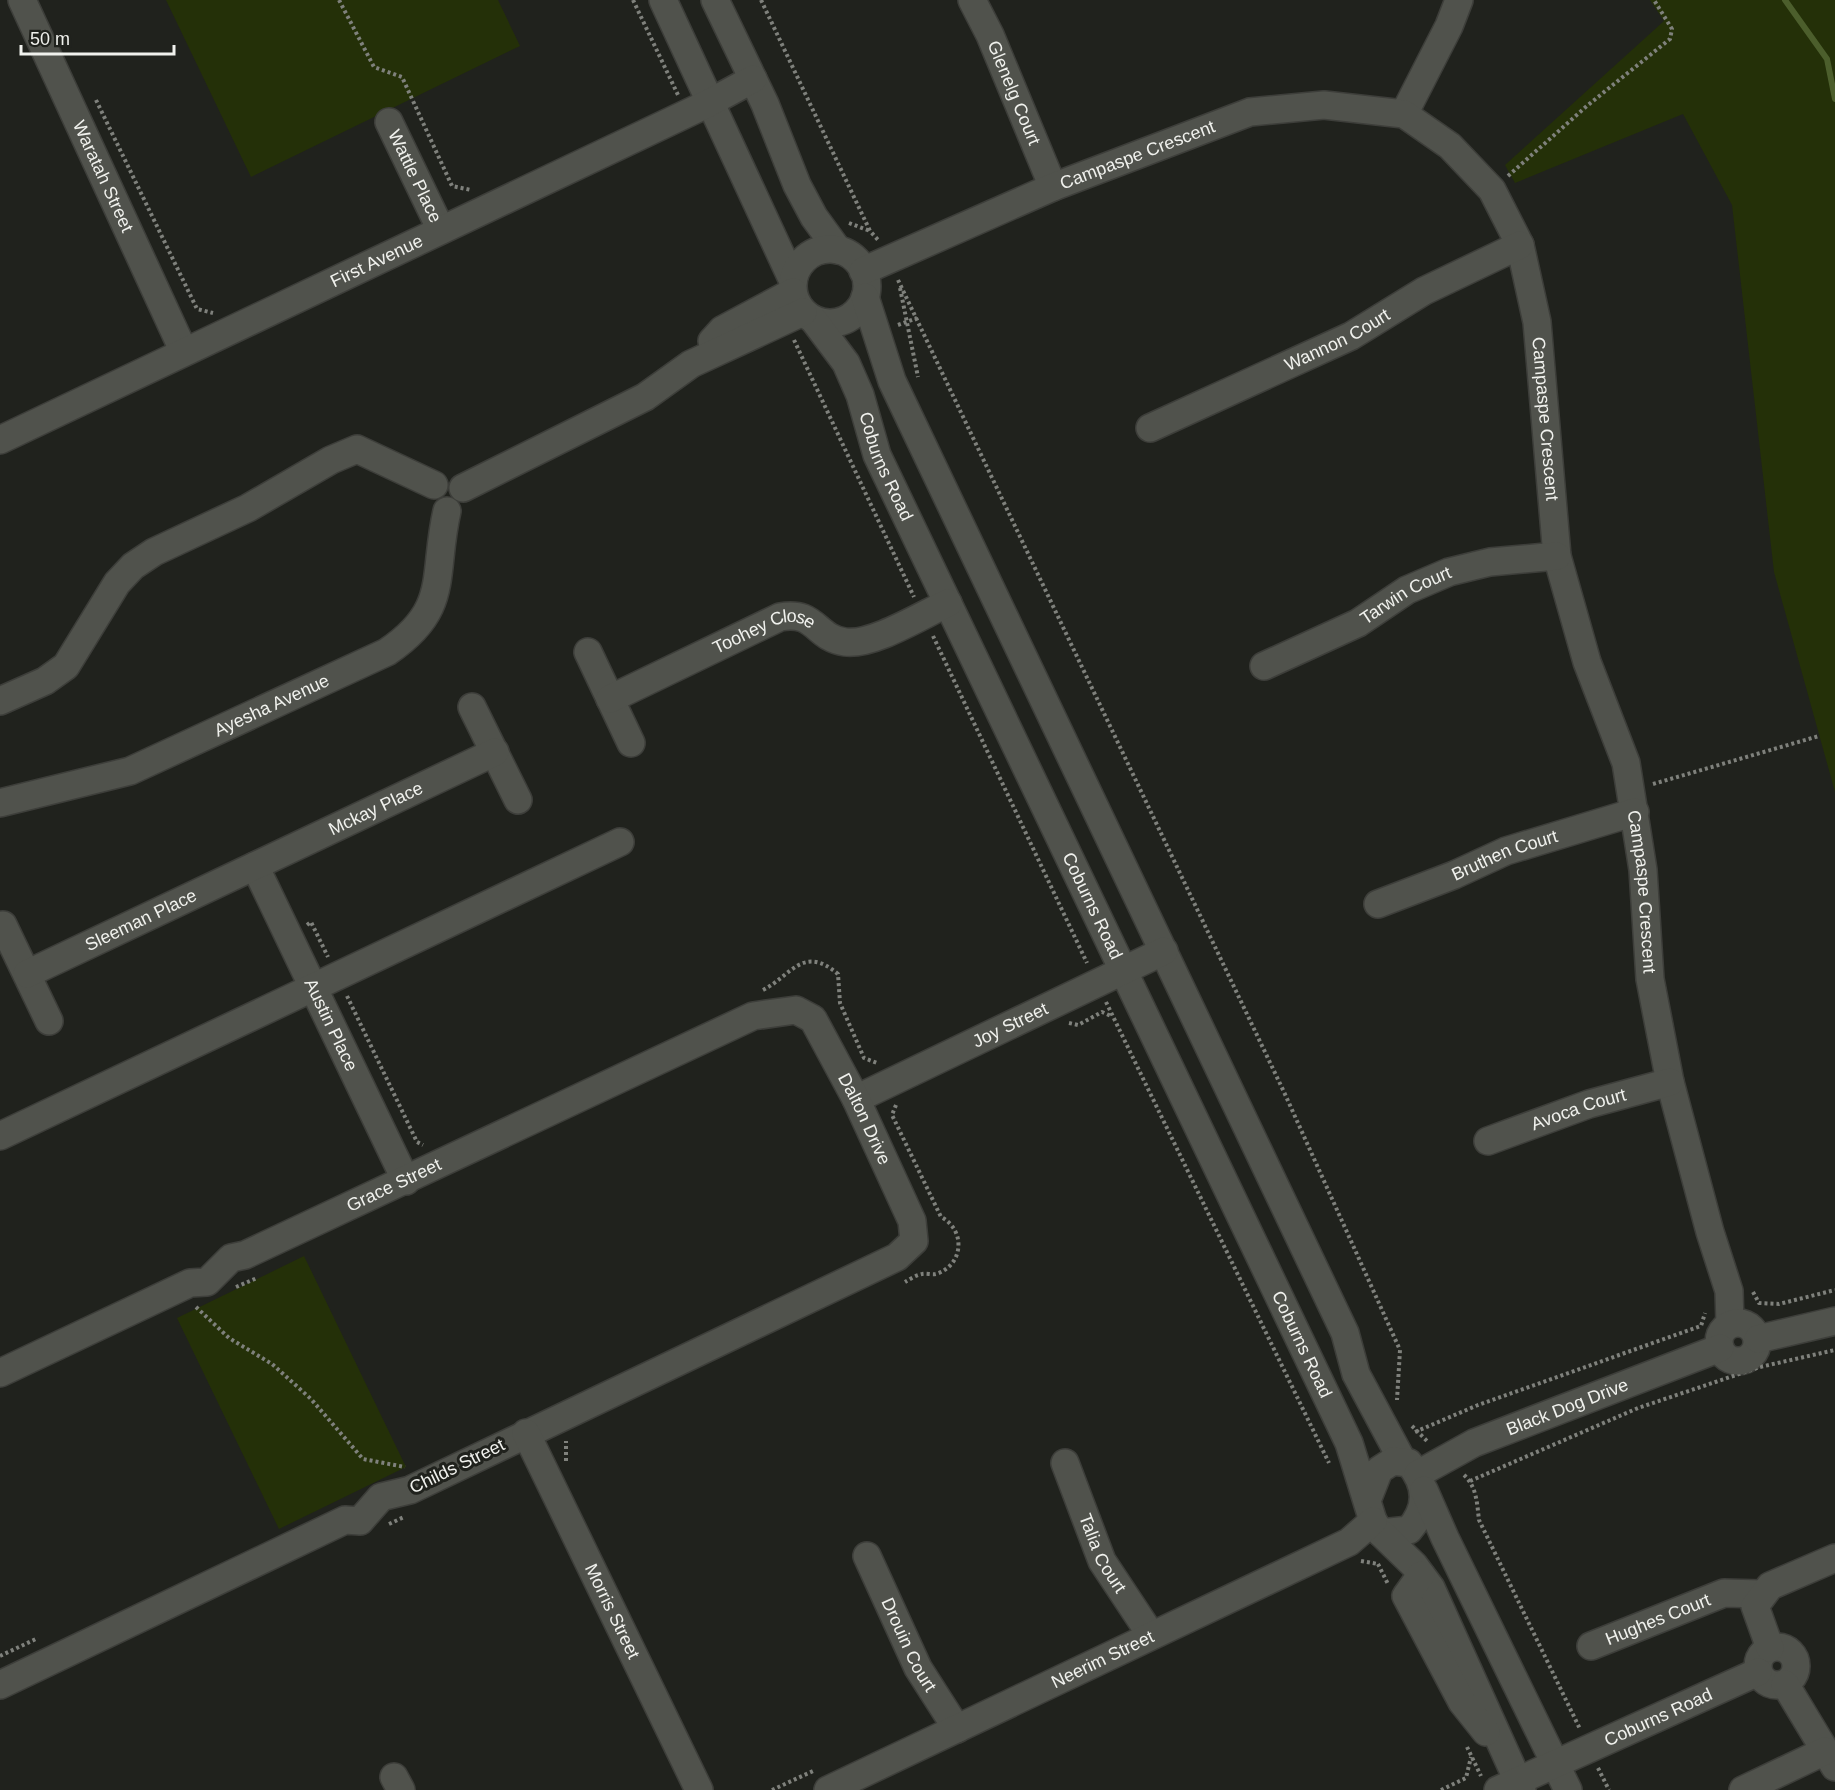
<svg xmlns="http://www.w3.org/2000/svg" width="1835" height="1790" font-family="Helvetica,sans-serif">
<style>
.green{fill:#243008}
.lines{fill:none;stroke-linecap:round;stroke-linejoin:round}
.stream{stroke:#4c5e2c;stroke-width:6}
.minor-casing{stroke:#3d3e3a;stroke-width:30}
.path{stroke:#7f817c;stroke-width:4;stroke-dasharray:3 3;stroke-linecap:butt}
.minor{stroke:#50524c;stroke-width:27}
.labels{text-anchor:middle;stroke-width:6;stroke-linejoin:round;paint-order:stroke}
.street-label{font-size:18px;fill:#f0f1ed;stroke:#20221d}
</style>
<rect width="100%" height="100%" fill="#20221d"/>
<g class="green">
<path d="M 166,0 L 498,0 L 520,46 L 251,177 Z"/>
<path d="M 1650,0 L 1835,0 L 1835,792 L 1774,572 L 1732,205 L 1683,114 L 1515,183 L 1505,165 L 1664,21 Z"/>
<path d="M 304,1256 L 406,1467 L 279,1529 L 177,1318 Z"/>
</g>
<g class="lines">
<path class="stream" d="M 1785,0 L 1827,59 L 1835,99"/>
<g class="minor-casing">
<g id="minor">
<path id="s1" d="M 22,0 L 184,352"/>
<path d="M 663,0 L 793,281"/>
<path d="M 715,0 L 765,104 L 797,185 L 814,217 L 838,250"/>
<path id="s2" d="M 972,0 L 990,35 L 1053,187"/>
<path d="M 1404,114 L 1449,26 L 1459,0"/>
<path id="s3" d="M 389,122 L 441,230"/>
<circle cx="830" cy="286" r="37"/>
<path id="s4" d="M 863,271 L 1053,187 L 1250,112 L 1324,105 L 1404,114 L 1450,146 L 1492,190 L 1520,245 L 1537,322 L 1557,556 L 1587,662 L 1626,763 L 1643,870 L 1650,979 L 1670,1082 L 1710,1232 L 1729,1291 L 1730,1324"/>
<path d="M 865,297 L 892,381 L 1345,1333 L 1356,1374 L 1402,1460"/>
<path id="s5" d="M 813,319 L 846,363 L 860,395 L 877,455 L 1349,1443 L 1373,1521 L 1381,1533 L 1409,1530 C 1428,1508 1428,1486 1409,1463 L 1393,1461 L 1379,1470 L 1368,1498"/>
<path d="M 712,341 L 722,330 L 793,292"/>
<path id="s6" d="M 1150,428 L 1351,336 L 1424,291 L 1520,245"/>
<path id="s7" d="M 0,440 L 709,103 L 753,79"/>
<path d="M 463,488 L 645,397 L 691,364 L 803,312"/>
<path d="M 588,652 L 631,743"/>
<path id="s8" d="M 1264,666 L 1358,623 L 1407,590 L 1449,572 L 1490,562 L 1557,556"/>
<path id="s9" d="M 610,699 L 780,617 C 816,610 815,638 845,642 C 872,646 922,615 948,603"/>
<path d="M 0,701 L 45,681 L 66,666 L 117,583 L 133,566 L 154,552 L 248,508 L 331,460 L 357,449 L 434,485"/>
<path d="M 472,707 L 518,800"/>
<path id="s10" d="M 0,803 L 130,771 L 387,652 C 451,609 432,576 447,511"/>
<path id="s11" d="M 255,866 L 406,1181"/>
<path id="s12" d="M 1378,904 L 1454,875 L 1506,851 L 1635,812"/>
<path d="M 3,925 L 49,1021"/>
<path id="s13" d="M 27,974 L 495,752"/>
<path id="s14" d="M 856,1099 L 1164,951"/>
<path d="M 0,1136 L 620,842"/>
<path id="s15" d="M 1488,1141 L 1589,1104 L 1670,1082"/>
<circle cx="1738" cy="1342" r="19"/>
<path d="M 1758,1339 L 1835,1321"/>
<path id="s16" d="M 0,1373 L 190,1283 L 207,1282 L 231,1258 L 245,1255 L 753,1016 L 796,1010 L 813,1019 L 856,1099 L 912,1221 L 914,1241 L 897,1257 L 410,1490 L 381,1497 L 360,1521 L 345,1520 L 0,1685"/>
<path id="s17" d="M 526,1433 L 699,1790"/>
<path id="s18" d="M 1065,1463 L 1102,1561 L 1151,1635"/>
<path id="s19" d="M 1418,1474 L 1474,1443 L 1720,1348"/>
<path d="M 1424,1490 L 1445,1538 L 1568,1790"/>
<path d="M 1381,1533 L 1414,1565 L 1431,1588 L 1522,1790"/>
<path id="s20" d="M 867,1556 L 918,1668 L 957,1729"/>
<path d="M 1421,1575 L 1406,1596 L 1462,1702 L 1486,1732"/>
<path id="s21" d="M 1591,1646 L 1724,1593 L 1761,1594"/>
<circle cx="1777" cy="1666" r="19"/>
<path d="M 1770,1648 L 1755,1606 L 1770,1586 L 1835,1558"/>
<path d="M 1785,1684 L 1835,1767"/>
<path d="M 394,1777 L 401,1790"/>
<path id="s22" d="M 828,1790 L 1349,1542 L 1373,1521"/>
<path id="s23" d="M 1498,1790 L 1758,1672"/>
<path d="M 1743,1790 L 1825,1751"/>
</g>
</g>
<g class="path">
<path d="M 339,0 L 374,67 L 402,77 L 452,186 L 471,190"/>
<path d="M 633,0 L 678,95"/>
<path d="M 761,0 L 870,231 L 879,241"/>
<path d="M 96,100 L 197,309 L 213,313"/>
<path d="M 1508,176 L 1588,105 L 1670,39 L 1672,29 L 1654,0"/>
<path d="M 849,223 L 870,231"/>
<path d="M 898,280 L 1284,1092 L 1400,1350 L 1397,1400"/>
<path d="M 900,288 L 918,377"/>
<path d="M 898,325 L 917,318"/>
<path d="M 794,340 L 914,597"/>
<path d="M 933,636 L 1087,963"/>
<path d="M 1653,784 L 1819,736"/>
<path d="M 307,925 L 311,922 L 328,957"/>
<path d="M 763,990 C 791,976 803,944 838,974 L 840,1003 L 864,1058 L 877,1063"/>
<path d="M 347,996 L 417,1142 L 423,1145"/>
<path d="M 1106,1002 L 1329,1463"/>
<path d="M 1069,1023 L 1078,1025 L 1102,1012 L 1111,1016"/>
<path d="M 896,1105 L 892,1115 L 941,1217 C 966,1230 964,1265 936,1274 C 932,1275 926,1273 922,1274 C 916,1275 910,1279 905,1282"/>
<path d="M 236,1287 L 257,1278"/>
<path d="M 1753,1292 L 1759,1303 L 1779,1304 L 1835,1290"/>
<path d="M 196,1307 L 229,1338 L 272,1364 L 311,1399 L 363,1459 L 405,1467"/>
<path d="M 1412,1426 L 1428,1442"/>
<path d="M 1415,1432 L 1478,1405 L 1701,1326 L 1705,1313"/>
<path d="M 566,1461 L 566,1441"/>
<path d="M 1464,1475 C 1477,1487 1477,1504 1479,1520 L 1580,1729"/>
<path d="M 1470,1481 L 1638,1408 L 1760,1367 L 1835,1350"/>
<path d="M 389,1524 L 404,1517"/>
<path d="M 1361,1561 L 1378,1564"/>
<path d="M 1378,1564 L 1388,1584"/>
<path d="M 0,1656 L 38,1638"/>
<path d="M 1467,1747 L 1481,1776"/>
<path d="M 1598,1768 L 1609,1790"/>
<path d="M 772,1790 L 813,1771"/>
<path d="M 1441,1790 L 1466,1778 L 1471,1757"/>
</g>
<use href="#minor" class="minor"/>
</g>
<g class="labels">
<g class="street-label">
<text dy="6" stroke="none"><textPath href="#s2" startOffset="102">Glenelg Court</textPath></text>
<text dy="6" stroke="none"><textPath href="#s4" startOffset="298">Campaspe Crescent</textPath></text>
<text dy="6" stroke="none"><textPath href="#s1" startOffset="194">Waratah Street</textPath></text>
<text dy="6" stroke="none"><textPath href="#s3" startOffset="60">Wattle Place</textPath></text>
<text dy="6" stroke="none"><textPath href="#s7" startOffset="417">First Avenue</textPath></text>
<text dy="6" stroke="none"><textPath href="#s6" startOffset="207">Wannon Court</textPath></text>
<text dy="6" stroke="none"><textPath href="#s4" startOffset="928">Campaspe Crescent</textPath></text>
<text dy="6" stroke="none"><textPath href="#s5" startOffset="166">Coburns Road</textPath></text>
<text dy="6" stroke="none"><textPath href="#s8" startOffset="159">Tarwin Court</textPath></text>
<text dy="6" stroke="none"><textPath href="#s9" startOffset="170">Toohey Close</textPath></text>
<text dy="6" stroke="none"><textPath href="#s10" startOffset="290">Ayesha Avenue</textPath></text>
<text dy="6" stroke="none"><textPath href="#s13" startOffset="386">Mckay Place</textPath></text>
<text dy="6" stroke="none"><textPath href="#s12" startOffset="136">Bruthen Court</textPath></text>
<text dy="6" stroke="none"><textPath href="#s4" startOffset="1414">Campaspe Crescent</textPath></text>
<text dy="6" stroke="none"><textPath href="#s5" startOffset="652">Coburns Road</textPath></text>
<text dy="6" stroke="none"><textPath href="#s13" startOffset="126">Sleeman Place</textPath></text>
<text dy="6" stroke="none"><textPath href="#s11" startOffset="176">Austin Place</textPath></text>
<text dy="6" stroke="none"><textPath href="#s14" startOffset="171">Joy Street</textPath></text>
<text dy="6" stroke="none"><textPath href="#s15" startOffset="96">Avoca Court</textPath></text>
<text dy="6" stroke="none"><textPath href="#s16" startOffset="1012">Dalton Drive</textPath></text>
<text dy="6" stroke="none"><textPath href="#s16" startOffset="440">Grace Street</textPath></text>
<text dy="6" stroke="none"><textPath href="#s5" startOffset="1138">Coburns Road</textPath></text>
<text dy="6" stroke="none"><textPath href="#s19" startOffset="164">Black Dog Drive</textPath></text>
<text transform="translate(457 1466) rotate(-26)" y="6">Childs Street</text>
<text dy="6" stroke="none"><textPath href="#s18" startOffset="98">Talia Court</textPath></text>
<text dy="6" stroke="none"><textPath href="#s17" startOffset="198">Morris Street</textPath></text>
<text dy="6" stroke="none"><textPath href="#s21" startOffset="72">Hughes Court</textPath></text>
<text dy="6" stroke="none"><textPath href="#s20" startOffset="98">Drouin Court</textPath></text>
<text dy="6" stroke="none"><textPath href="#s22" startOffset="304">Neerim Street</textPath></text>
<text dy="6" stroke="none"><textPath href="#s23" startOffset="176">Coburns Road</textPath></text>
</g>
</g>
<path d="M21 45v9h153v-9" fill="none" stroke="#f0f1ed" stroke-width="3"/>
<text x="30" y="45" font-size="18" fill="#f0f1ed" stroke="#20221d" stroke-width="4.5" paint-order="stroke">50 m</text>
</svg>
